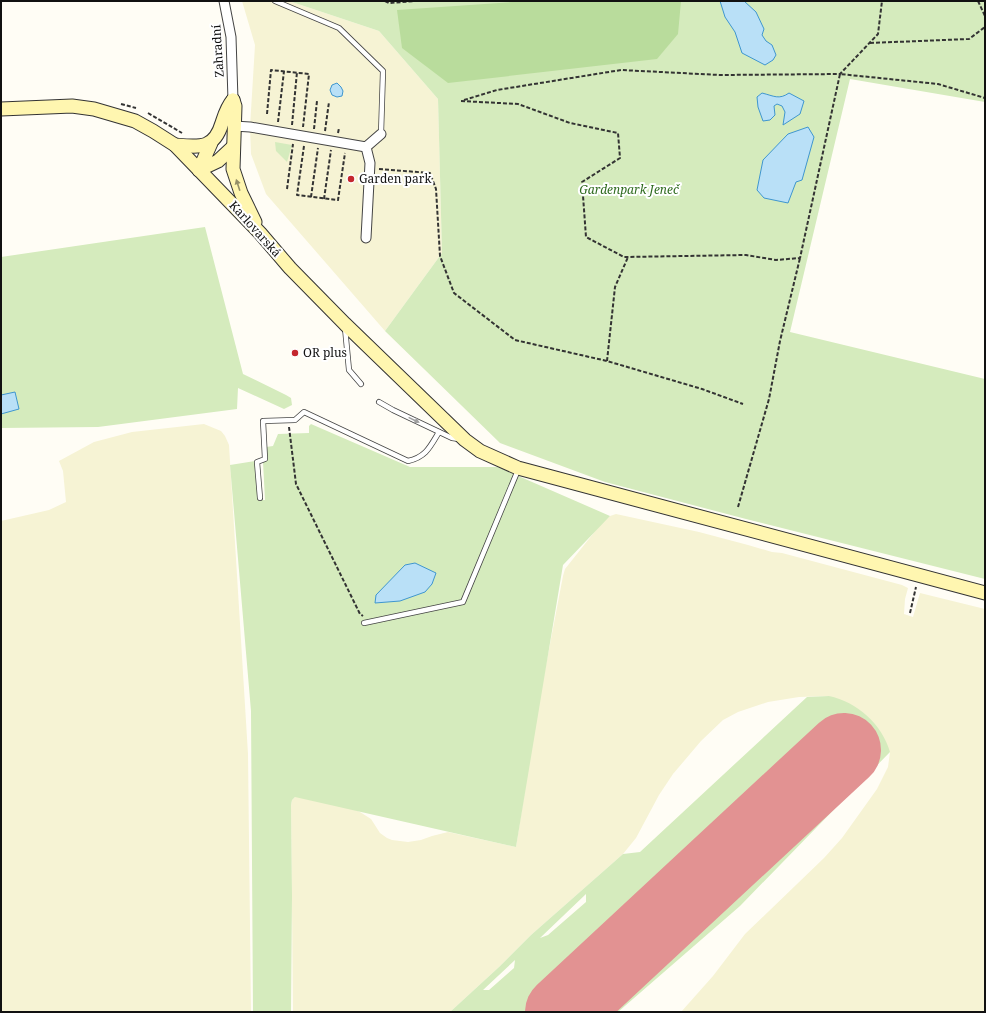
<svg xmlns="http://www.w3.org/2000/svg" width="986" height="1013" font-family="'Noto Serif',serif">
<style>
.farmland{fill:#f6f3d4}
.green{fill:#d5ebbd;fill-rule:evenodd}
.forest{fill:#b9dc9c}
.water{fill:#b9e0f7;stroke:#3f96cf}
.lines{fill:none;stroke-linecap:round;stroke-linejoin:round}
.runway{stroke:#e29292;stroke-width:74}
.lane-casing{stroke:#444;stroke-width:6}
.street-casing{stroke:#444;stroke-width:11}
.secondary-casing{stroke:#333;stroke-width:15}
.path{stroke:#333;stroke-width:2;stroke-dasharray:4 2;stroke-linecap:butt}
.lane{stroke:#fff;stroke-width:4.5}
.street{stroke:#fff;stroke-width:9}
.secondary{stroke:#fff6b0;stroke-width:13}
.oneway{fill:#948f68}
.oneway2{fill:#a0a0a0}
.poi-dot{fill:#c4262e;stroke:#fff;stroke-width:1.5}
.labels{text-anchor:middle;stroke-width:4;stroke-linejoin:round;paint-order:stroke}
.street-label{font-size:12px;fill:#111;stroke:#fff}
.poi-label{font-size:12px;fill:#111;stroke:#fff;text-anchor:start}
.park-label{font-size:12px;font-style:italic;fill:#2f6b1f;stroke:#fff}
</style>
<rect width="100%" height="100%" fill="#fffdf5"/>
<g class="farmland">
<path d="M 242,1 L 289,1 L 379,31 L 438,99 L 442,253 L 385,331 L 266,194 L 251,154 L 250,127 L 255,45 Z"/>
<path d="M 204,424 L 221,431 L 225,436 L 229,445 L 248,754 L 251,1012 L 1,1012 L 1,521 L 49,510 L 66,502 L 63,471 L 59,461 L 94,442 L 132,432 Z"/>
<path d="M 616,514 L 699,532 L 748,545 L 772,552 L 782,553 L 902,585 L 908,588 L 905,599 L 904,614 L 913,617 L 920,593 L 985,609 L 985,1012 L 681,1012 L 713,976 L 745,934 L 824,858 L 842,838 L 877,789 L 888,767 L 890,752 L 829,696 L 799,697 L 768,702 L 738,712 L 723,720 L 701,741 L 673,774 L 659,795 L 636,838 L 623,854 L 531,935 L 499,967 L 450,1012 L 293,1012 L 291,805 L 292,800 L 295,797 L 301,796 L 348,807 L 360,812 L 371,819 L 380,833 L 387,838 L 392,840 L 408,842 L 421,840 L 432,836 L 448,832 L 516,847 L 537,712 L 563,576 L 565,569 L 600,525 L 610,516 Z"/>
</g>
<g class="green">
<path d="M 289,1 L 985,1 L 985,102 L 850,79 L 790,332 L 985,379 L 985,579 L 746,519 L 605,482 L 500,443 L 385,331 L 442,253 L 438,99 L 379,31 Z"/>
<path d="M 275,142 L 292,145 L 287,162 L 276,151 Z"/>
<path d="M 205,227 L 243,374 L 286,395 L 291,398 L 292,405 L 284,409 L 238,388 L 237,409 L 98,427 L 1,428 L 1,257 Z"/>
<path d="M 311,424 L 410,467 L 498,467 L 610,516 L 563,565 L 516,847 L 295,797 L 292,800 L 291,805 L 292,896 L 291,1012 L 253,1012 L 251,711 L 230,465 L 255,461 L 258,500 L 265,500 L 263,462 L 266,447 L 273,446 L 278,434 L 309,433 L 309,426 Z"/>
<path d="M 829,696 C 857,702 882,724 890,752 L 740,906 L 618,1012 L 450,1012 L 499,967 L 531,935 L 623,854 L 640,852 L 807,697 ZM 586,894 L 586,902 L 548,935 L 540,938 ZM 515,960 L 514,968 L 489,990 L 483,990 Z"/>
</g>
<path class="forest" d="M 528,1 L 681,1 L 678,34 L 657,59 L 448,83 L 402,48 L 397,10 Z"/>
<g class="water">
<path d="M 720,1 L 744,1 L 756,12 L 764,29 L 762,35 L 766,41 L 772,45 L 776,55 L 773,60 L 765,65 L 742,53 L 735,32 L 725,17 Z"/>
<path d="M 337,83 L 341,87 L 343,91 L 342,96 L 337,97 L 332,95 L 330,90 L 332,85 Z"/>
<path d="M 762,93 C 774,96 779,100 789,93 L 804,101 L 800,114 L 783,125 L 785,112 L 782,106 L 777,104 L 774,106 L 775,115 L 770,120 L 763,121 L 758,107 L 757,97 Z"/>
<path d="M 808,127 L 814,137 L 802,180 L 796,182 L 788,203 L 764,198 L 757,190 L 763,160 L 788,134 Z"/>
<path d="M 15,392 L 19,409 L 1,414 L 1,395 Z"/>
<path d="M 415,563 L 436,573 L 432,584 L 425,592 L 400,601 L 375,603 L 376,595 L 405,565 Z"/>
</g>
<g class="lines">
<path class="runway" d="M 562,1012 L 844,750"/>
<g class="lane-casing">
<g id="lane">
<path d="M 275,1 L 339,28 L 383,71 L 381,134"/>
<path d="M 345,328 L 349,370 L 361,384"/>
<path d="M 379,402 L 393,410 L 452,438 L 459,439"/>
<path d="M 260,498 L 257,462 L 265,459 L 263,421 L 295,420 L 304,412 L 408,461 C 426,457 430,447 439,432"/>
<path d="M 364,623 L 463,602 L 518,470"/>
</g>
</g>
<g class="street-casing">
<g id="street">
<path d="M 224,1 L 231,37 L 233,100"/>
<path d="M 234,126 L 250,127 L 366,147 L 381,134"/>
<path d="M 366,147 L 370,163 L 366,238"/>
</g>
</g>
<g class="secondary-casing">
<g id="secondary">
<path d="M 233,100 L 235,106 L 233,169 L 241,193 L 255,222"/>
<path d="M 1,109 L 72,106 L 94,109 L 135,121 L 153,131 L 175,145 L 260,233 L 290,268 L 345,324 L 465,440 L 480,451 L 518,468 L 985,593"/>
<path d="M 175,145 C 199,147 214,150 222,123 C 225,114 227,107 233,100"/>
<path d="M 199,170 L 218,161 L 233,147"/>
<path d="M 199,170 L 211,143"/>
</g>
</g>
<g class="path">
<path d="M 385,1 L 389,3 L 416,1"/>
<path d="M 978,1 L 985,16"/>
<path d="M 870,43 L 969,39 L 985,27"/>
<path d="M 464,100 L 497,90 L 621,70 L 720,75 L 840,74 L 878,34 L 882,1"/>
<path d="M 461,101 L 518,104 L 570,123 L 618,133 L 620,158 L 582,182 L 586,237 L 624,257 L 746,255 L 776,260 L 800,258 L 840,74 L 938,84 L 985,98"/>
<path d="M 121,104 L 136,108"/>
<path d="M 148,113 L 182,133"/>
<path d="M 267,114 L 271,70 L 309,74 L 303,127"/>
<path d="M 278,122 L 284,71"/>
<path d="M 292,125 L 297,72"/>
<path d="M 314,129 L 317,101"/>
<path d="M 325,131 L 329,102"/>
<path d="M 338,133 L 339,128"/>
<path d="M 304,146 L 297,195 L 338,200 L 345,153"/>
<path d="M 379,169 L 430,173 L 436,189 L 440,256 L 454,293 L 515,340 L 607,361 L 702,389 L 743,404"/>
<path d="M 287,189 L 293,144"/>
<path d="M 311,197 L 318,148"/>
<path d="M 324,199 L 331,150"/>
<path d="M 607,361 L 615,287 L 628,257"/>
<path d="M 289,427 L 296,484 L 360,614 L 363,616"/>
<path d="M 738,507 L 769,399 L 780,341 L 800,258"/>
<path d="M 910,613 L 916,587"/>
</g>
<use href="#lane" class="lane"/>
<use href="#street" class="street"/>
<use href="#secondary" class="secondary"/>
</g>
<defs><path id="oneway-solid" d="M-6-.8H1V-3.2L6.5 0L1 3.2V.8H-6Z"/></defs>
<use class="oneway" href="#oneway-solid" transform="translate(238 185) rotate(-108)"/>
<use class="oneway2" href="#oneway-solid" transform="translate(414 420) rotate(26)"/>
<g class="poi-dot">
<circle cx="351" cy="179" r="4"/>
<circle cx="295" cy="353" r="4"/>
</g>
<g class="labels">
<g class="street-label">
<text transform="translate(218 51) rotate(-94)" y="4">Zahradní</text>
<text transform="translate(255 229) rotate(48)" y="4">Karlovarská</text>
</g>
<g class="poi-label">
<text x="359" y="183">Garden park</text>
<text x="303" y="357">OR plus</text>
</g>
<g class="park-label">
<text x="629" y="194">Gardenpark Jeneč</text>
</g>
</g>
<rect width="986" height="1013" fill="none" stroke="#111111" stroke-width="4"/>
</svg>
